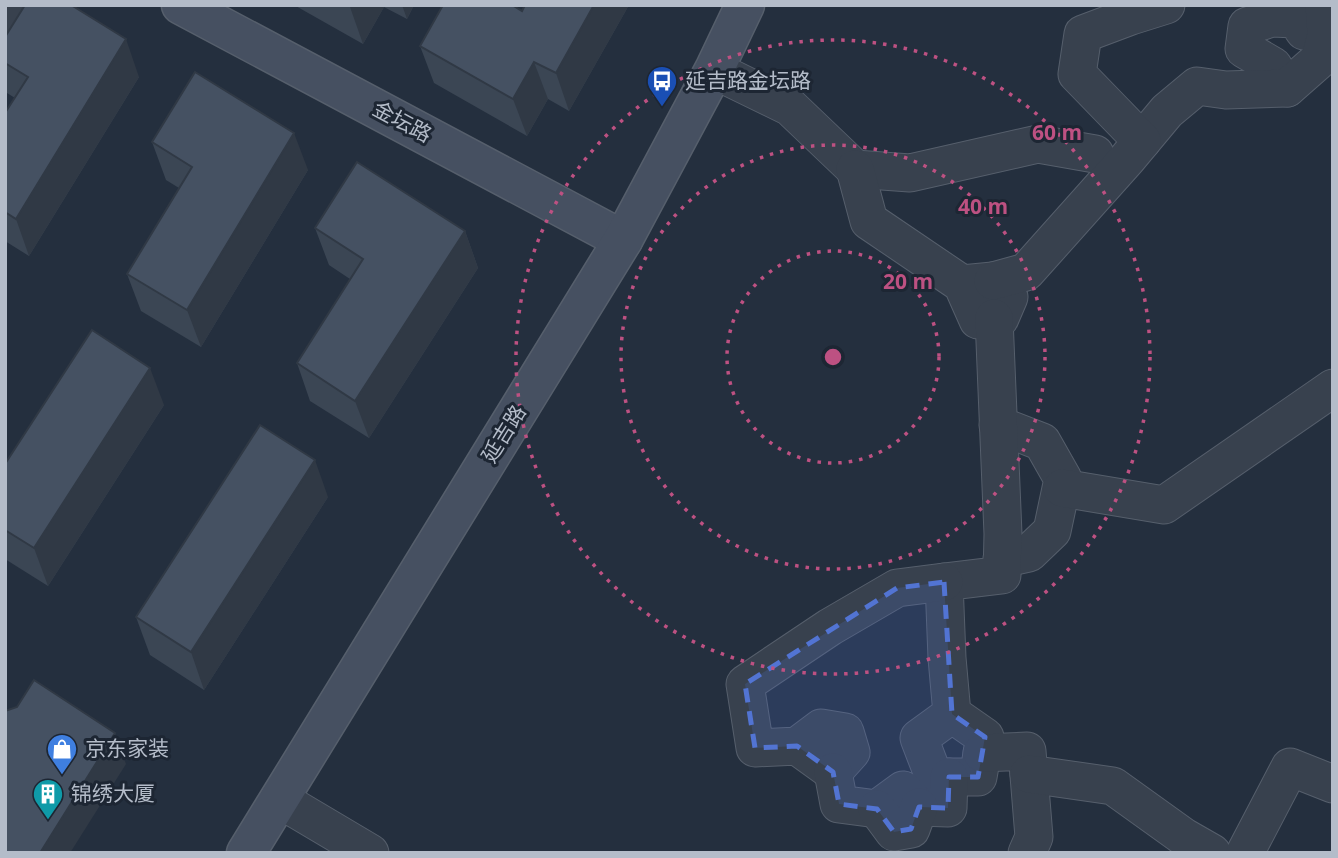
<svg xmlns="http://www.w3.org/2000/svg" width="1338" height="858" font-family="'Open Sans','Noto Sans SC',sans-serif">
<style>
.lines{fill:none;stroke-linecap:round;stroke-linejoin:round}
.street-casing{stroke:#565f6c;stroke-width:39}
.secondary-casing{stroke:#565f6c;stroke-width:41}
.street{stroke:#38414e;stroke-width:37}
.secondary{stroke:#465061;stroke-width:38}
.wall{fill:#3b4654}
.shaded-wall{fill:#303945}
.building{fill:#455162;stroke:#303945;stroke-width:2}
.marked{fill:#5274d3;fill-opacity:0.2;stroke:#5274d3;stroke-width:5;stroke-dasharray:14 9;stroke-linejoin:round}
.ring{fill:none;stroke:#bd5182;stroke-width:3.5;stroke-dasharray:3.5 7}
.labels{text-anchor:middle;stroke-width:6;stroke-linejoin:round;paint-order:stroke}
.poi-label{font-size:21px;fill:#b4bcc9;stroke:#1d2633;text-anchor:start}
.street-label{font-size:21px;fill:#b4bcc9;stroke:#1d2633}
.centre{fill:#bd5182;stroke:#1d2633;stroke-width:3.5}
.ring-label{font-size:21px;text-anchor:middle;font-weight:bold;fill:#bd5182;stroke:#1d2633;stroke-width:6;stroke-linejoin:round;paint-order:stroke}
</style>
<rect width="100%" height="100%" fill="#242f3e"/>
<g class="lines">
<g class="street-casing">
<g id="street">
<path d="M 5,22 L 15,5"/>
<path d="M 714,70 L 790,107 L 855,169 L 910,173 L 1038,144 L 1095,154"/>
<path d="M 1287,88 L 1273,66 L 1244,49 L 1247,26 L 1272,18 L 1296,19 L 1304,31 L 1326,35"/>
<path d="M 1142,141 L 1167,111 L 1197,86 L 1226,90 L 1287,88 L 1320,59 L 1326,35 L 1324,5"/>
<path d="M 855,169 L 869,221 L 962,284 L 993,281 L 1009,297 L 1000,318 L 978,320 L 962,284"/>
<path d="M 993,281 L 1026,272 L 1127,159 L 1142,141 L 1077,74 L 1083,34 L 1131,16 L 1166,5"/>
<path d="M 998,425 L 1042,442 L 1063,479 L 1052,531 L 1029,553 L 1002,559"/>
<path d="M 1062,488 L 1164,505 L 1333,388"/>
<path d="M 952,714 L 919,738 L 934,777 L 978,777 L 985,737 L 952,714 L 947,658 L 944,582 L 1002,575 L 1003,534 L 994,318"/>
<path d="M 797,746 L 833,772 L 851,752 L 845,732 L 821,728 L 797,746 L 755,748 L 745,684 L 830,627 L 897,588 L 944,582"/>
<path d="M 982,753 L 1027,751 L 1034,837 L 1027,853"/>
<path d="M 833,772 L 839,804 L 877,809 L 903,790 L 919,807 L 948,808 L 949,777"/>
<path d="M 1029,774 L 1113,786 L 1184,837 L 1212,853"/>
<path d="M 279,799 L 370,853"/>
<path d="M 877,809 L 894,832 L 911,829 L 919,807"/>
<path d="M 1245,853 L 1290,767 L 1333,784"/>
</g>
</g>
<g class="secondary-casing">
<g id="secondary">
<path d="M 181,5 L 623,240"/>
<path d="M 246,853 L 623,240 L 714,70 L 745,5"/>
</g>
</g>
<use href="#street" class="street"/>
<use href="#secondary" class="secondary"/>
</g>
<g class="wall">
<path d="M 294,5 L 414,5 L 407,19 L 384,7 L 363,44 Z"/>
<path d="M 629,5 L 569,111 L 548,99 L 527,136 L 434,83 L 420,46 L 522,11 Z"/>
<path d="M 5,37 L 139,77 L 29,256 L 5,241 L 5,113 L 15,98 L 7,93 L 5,88 Z"/>
<path d="M 152,142 L 308,170 L 201,347 L 141,311 L 127,274 L 179,188 L 166,180 Z"/>
<path d="M 315,228 L 465,231 L 478,268 L 369,438 L 310,401 L 297,363 L 350,279 L 329,265 Z"/>
<path d="M 164,405 L 48,586 L 5,559 L 5,464 Z"/>
<path d="M 328,497 L 204,690 L 150,655 L 136,617 Z"/>
</g>
<g class="shaded-wall">
<path d="M 351,5 L 384,5 L 384,7 L 363,44 L 350,7 Z"/>
<path d="M 402,5 L 414,5 L 407,19 Z"/>
<path d="M 594,5 L 629,5 L 569,111 L 556,73 Z"/>
<path d="M 126,39 L 139,77 L 29,256 L 16,219 Z"/>
<path d="M 534,62 L 548,99 L 527,136 L 513,99 Z"/>
<path d="M 294,133 L 308,170 L 201,347 L 187,310 Z"/>
<path d="M 465,231 L 478,268 L 369,438 L 355,401 Z"/>
<path d="M 150,368 L 164,405 L 48,586 L 34,548 Z"/>
<path d="M 315,460 L 328,497 L 204,690 L 191,652 Z"/>
<path d="M 115,733 L 126,764 L 70,853 L 40,853 Z"/>
</g>
<g class="building">
<path d="M 25,5 L 71,5 L 126,39 L 16,219 L 5,212 L 5,113 L 28,77 L 5,63 L 5,37 Z"/>
<path d="M 443,5 L 512,5 L 522,11 L 525,5 L 594,5 L 556,73 L 534,62 L 513,99 L 420,46 Z"/>
<path d="M 195,72 L 294,133 L 187,310 L 127,274 L 192,167 L 152,142 Z"/>
<path d="M 357,162 L 465,231 L 355,401 L 297,363 L 363,259 L 315,228 Z"/>
<path d="M 92,330 L 150,368 L 34,548 L 5,530 L 5,464 Z"/>
<path d="M 260,425 L 315,460 L 191,652 L 136,617 Z"/>
<path d="M 34,680 L 115,733 L 40,853 L 5,853 L 5,711 L 17,707 Z"/>
</g>
<path class="marked" d="M 944,582 L 952,714 L 985,737 L 978,777 L 949,777 L 948,808 L 919,807 L 911,829 L 894,832 L 877,809 L 839,804 L 833,772 L 797,746 L 755,748 L 745,684 L 897,588 Z"/>
<g class="ring">
<circle cx="833" cy="357" r="106"/>
<circle cx="833" cy="357" r="212"/>
<circle cx="833" cy="357" r="317"/>
</g>
<defs>
<g id="bus-pin" transform="scale(1.575)"><path d="M0 17L-7.5 6A9.5 9.5 0 1 1 7.5 6Z" fill="#1a4fb4" stroke="#1d2633"/><path d="M-5-6H5V4H4V6H2V4H-2V6H-4V4H-5ZM-3.5-4V0h7V-4ZM-3.5 1.2v1.5H-2V1.2ZM2 1.2v1.5H3.5V1.2Z" fill="#fff"/></g>
<g id="shop-pin" transform="scale(1.575)"><path d="M0 17L-7.5 6A9.5 9.5 0 1 1 7.5 6Z" fill="#3f7fe0" stroke="#1d2633"/><path d="M-5-2.5h2.3a2.7 3.5 0 0 1 5.4 0H5L5.5 6h-11ZM-1.5-2.5h3a1.5 2.3 0 0 0-3 0Z" fill="#fff"/></g>
<g id="building-pin" transform="scale(1.575)"><path d="M0 17L-7.5 6A9.5 9.5 0 1 1 7.5 6Z" fill="#0f9aa8" stroke="#1d2633"/><path d="M-4-6H4V6H1V3H-1V6H-4ZM-2.5-4.3h1.7v1.8h-1.7ZM.8-4.3h1.7v1.8H.8ZM-2.5-1h1.7V.8h-1.7ZM.8-1h1.7V.8H.8Z" fill="#fff"/></g>
</defs>
<g fill-rule="evenodd">
<use href="#bus-pin" x="662" y="81"/>
<use href="#shop-pin" x="62" y="749"/>
<use href="#building-pin" x="48" y="794"/>
</g>
<g class="labels">
<g class="poi-label">
<text x="685" y="88">延吉路金坛路</text>
<text x="85" y="756">京东家装</text>
<text x="71" y="801">锦绣大厦</text>
</g>
<g class="street-label">
<text transform="translate(402 122) rotate(28)" y="7">金坛路</text>
<text transform="translate(504 434) rotate(-58)" y="7">延吉路</text>
</g>
</g>
<circle cx="833" cy="357" r="10" class="centre"/>
<g class="ring-label">
<text x="1057" y="140">60 m</text>
<text x="983" y="214">40 m</text>
<text x="908" y="289">20 m</text>
</g>
<rect width="1338" height="858" fill="none" stroke="#b4bcc9" stroke-width="14"/>
</svg>
